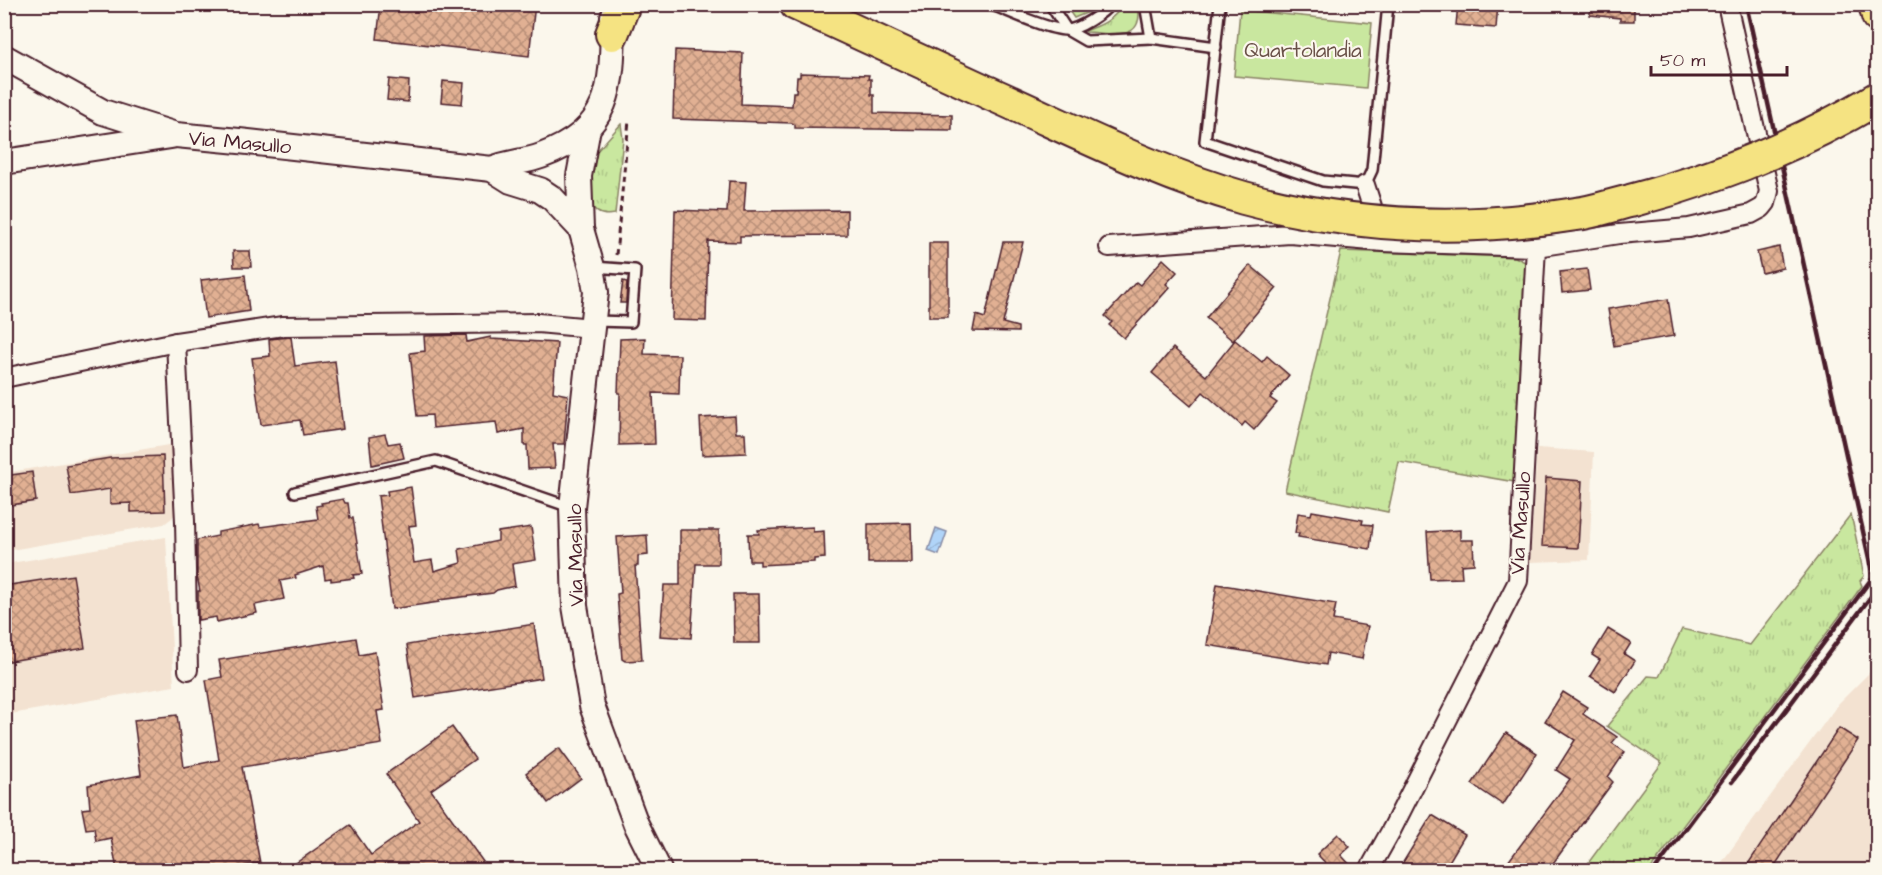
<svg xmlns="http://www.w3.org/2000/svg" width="1882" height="875" font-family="'Architects Daughter',sans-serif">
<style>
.built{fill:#f3e2d1}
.grass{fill:url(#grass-tufts);stroke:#8a8365;stroke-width:1.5}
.park{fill:#c9e79f;stroke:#8a8365;stroke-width:1.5}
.water{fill:url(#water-waves);stroke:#878ca6;stroke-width:1.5}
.building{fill:url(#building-cross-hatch);stroke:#4a1f2b;stroke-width:1.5}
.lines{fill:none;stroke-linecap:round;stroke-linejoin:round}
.lane-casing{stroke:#4a1f2b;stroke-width:14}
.street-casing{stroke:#4a1f2b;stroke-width:22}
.secondary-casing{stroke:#4a1f2b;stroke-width:28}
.highway-casing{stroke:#4a1f2b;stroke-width:36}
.path{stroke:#4a1f2b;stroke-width:3;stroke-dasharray:6 4.5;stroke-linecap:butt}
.lane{stroke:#fbf7ec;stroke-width:9}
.street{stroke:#fbf7ec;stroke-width:18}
.secondary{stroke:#fbf7ec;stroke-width:24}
.highway{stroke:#f5e382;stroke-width:32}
.rail{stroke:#4a1f2b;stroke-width:4.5}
.highway-bridge-casing{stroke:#4a1f2b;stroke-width:36;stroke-linecap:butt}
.highway-bridge{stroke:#f5e382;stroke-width:32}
.labels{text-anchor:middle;stroke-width:4.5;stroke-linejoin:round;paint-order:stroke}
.park-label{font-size:21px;fill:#6a5148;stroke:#fbf7ec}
.street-label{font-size:21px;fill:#4a1f2b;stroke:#fbf7ec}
</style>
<defs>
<pattern id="grass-tufts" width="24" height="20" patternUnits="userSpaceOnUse" patternTransform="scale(1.5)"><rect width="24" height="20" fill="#c9e79f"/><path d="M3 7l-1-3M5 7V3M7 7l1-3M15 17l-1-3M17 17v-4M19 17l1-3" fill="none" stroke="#aec689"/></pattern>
<pattern id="water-waves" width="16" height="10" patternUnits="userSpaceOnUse" patternTransform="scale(1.5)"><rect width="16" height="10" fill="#b0d4f8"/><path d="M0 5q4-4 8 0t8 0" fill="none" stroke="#99b6d5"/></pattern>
<pattern id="building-cross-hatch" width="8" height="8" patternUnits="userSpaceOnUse" patternTransform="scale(1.5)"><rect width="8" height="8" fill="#e1b093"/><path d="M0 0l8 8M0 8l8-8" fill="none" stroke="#b88f78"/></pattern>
</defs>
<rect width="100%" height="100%" fill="#fbf7ec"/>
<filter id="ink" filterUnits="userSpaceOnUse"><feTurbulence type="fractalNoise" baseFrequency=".0167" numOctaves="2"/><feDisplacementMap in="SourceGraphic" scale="12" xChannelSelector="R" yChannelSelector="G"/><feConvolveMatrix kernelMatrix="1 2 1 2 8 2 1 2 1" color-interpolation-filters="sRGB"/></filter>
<g filter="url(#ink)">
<g class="built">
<path d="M 174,444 L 177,511 L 172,518 L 164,524 L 5,551 L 5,473 Z"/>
<path d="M 1537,448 L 1594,452 L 1589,560 L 1530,562 Z"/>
<path d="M 166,537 L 174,686 L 5,715 L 5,564 Z"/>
<path d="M 1871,671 L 1878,699 L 1877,870 L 1716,870 L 1839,703 Z"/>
</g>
<g class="grass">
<path d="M 1065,5 L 1099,5 L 1091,11 L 1074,18 Z"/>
<path d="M 1123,5 L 1138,5 C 1145,43 1112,33 1086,32 L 1085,31 C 1102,25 1113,20 1123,5 Z"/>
<path d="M 621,124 L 623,139 L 615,214 C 581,221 590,181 590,159 Z"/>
<path d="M 1341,251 L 1515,257 L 1527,263 L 1515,482 L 1399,462 L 1388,512 L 1285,491 Z"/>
<path d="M 1851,514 L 1864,576 L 1860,581 L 1862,586 L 1650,870 L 1583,870 L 1662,763 L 1607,726 L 1648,676 L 1659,677 L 1682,629 L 1750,645 Z"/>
</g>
<path class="park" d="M 1240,10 L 1372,23 L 1366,88 L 1234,76 Z"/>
<path class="water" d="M 936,528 L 947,532 L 939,555 L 928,551 Z"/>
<g class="building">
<path d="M 381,4 L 535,4 L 529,56 L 377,39 Z"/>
<path d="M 1458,4 L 1498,4 L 1496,28 L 1456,25 Z"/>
<path d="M 1590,4 L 1634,4 L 1634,21 L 1620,21 L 1620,18 L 1590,15 Z"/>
<path d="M 675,50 L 743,53 L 741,104 L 792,106 L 793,92 L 796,92 L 797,77 L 800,77 L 800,73 L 869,75 L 868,79 L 871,79 L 871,95 L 874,95 L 874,113 L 952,115 L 952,130 L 795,128 L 795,125 L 792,123 L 673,119 Z"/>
<path d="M 389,79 L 409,81 L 408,102 L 387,100 Z"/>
<path d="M 443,81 L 464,83 L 462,104 L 441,102 Z"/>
<path d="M 729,181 L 746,182 L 744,211 L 847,210 L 847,235 L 740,236 L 740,242 L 708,241 L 706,321 L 672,320 L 675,210 L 727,212 Z"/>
<path d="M 1003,242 L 1023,242 L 1003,323 L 1018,327 L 1018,332 L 973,331 L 976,315 L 985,318 Z"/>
<rect x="929" y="243" width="19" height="74"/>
<path d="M 1779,247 L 1783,268 L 1762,273 L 1757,252 Z"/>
<path d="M 233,251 L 250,251 L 251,267 L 234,267 Z"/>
<path d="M 1163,259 L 1177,272 L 1166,284 L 1170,287 L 1124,338 L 1109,325 L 1112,322 L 1105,316 L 1136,282 L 1140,285 Z"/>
<path d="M 1250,265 L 1277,288 L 1233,341 L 1206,318 Z"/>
<path d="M 1587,269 L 1590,290 L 1562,293 L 1560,272 Z"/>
<path d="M 245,275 L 249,311 L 206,318 L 201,280 Z"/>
<path d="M 623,281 L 627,282 L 626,303 L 620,303 Z"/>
<path d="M 1668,299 L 1674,336 L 1614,346 L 1608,309 Z"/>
<path d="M 466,335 L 467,342 L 491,337 L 491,339 L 557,343 L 553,392 L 568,395 L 564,444 L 553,444 L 555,468 L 528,469 L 527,445 L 524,445 L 524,429 L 498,434 L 496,422 L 433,428 L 432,415 L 417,416 L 410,353 L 425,351 L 424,336 Z"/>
<path d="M 291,337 L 295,366 L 335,361 L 343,429 L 303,435 L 300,420 L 261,425 L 252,358 L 270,356 L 269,339 Z"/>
<path d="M 645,338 L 644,354 L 680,355 L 679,394 L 653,393 L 655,444 L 619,445 L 620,393 L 618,393 L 620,339 Z"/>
<path d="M 1235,340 L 1262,362 L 1267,356 L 1289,375 L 1270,398 L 1277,403 L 1254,430 L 1245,422 L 1242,426 L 1203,392 L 1191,406 L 1152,373 L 1173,348 L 1206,376 Z"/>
<path d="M 735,416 L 736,433 L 745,433 L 746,453 L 702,455 L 700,418 Z"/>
<path d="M 385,434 L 388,444 L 400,442 L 404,458 L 372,465 L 369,437 Z"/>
<path d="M 163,456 L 165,511 L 131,512 L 131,503 L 110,504 L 110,489 L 71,495 L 66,465 L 110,458 Z"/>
<path d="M 32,472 L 36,501 L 4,506 L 4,476 Z"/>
<path d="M 1546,478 L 1582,481 L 1578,548 L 1542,546 Z"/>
<path d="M 411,487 L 416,525 L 409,526 L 414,563 L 432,560 L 434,571 L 461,563 L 459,549 L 498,541 L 498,532 L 531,527 L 536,560 L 512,564 L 515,586 L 497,590 L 493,593 L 439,600 L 439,602 L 392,609 L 378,496 L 388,495 L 387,491 Z"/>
<path d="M 343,499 L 345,503 L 348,503 L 350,518 L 353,518 L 362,574 L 353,575 L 354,578 L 331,581 L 331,578 L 325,579 L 323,566 L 295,575 L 296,578 L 280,581 L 284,599 L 255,605 L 257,613 L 217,622 L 216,617 L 198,620 L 198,591 L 200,591 L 197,576 L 197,540 L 218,536 L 218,532 L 259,524 L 260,527 L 318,519 L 316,506 L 322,505 L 321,503 Z"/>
<path d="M 1312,511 L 1363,520 L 1362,524 L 1373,525 L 1370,549 L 1298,537 L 1299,533 L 1295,533 L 1298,513 L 1311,515 Z"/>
<path d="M 911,523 L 912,563 L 868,563 L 868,524 Z"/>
<path d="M 813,527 L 813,532 L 824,531 L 825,558 L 814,559 L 814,562 L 760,565 L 760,561 L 749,561 L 748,534 L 759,534 L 758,530 Z"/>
<path d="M 680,530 L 719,530 L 719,564 L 696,564 L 691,638 L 660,636 L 664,585 L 680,585 Z"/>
<path d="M 1460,530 L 1460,540 L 1473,540 L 1474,564 L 1461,565 L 1462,578 L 1430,579 L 1427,532 Z"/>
<path d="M 647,535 L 648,555 L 638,556 L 638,566 L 635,566 L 642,660 L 625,661 L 622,659 L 617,594 L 621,593 L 617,537 Z"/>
<path d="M 73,575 L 85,648 L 4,662 L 4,586 Z"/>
<path d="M 1217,584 L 1336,604 L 1333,620 L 1368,626 L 1362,659 L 1328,653 L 1326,665 L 1207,645 Z"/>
<path d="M 733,594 L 759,594 L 760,643 L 734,643 Z"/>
<path d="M 534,624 L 542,678 L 415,698 L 407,645 Z"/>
<path d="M 1608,629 L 1631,643 L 1624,654 L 1635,661 L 1615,692 L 1590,676 L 1600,660 L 1592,655 Z"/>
<path d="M 356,638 L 359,655 L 375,652 L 384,710 L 377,711 L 382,744 L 242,767 L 260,863 L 216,870 L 117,870 L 111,838 L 96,841 L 94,828 L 86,829 L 82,809 L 90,808 L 88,785 L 141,775 L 134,720 L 177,715 L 184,767 L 219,760 L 206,680 L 222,677 L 219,660 Z"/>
<path d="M 1563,692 L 1587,707 L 1583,714 L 1617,737 L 1612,743 L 1625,752 L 1608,777 L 1613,782 L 1548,870 L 1502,870 L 1570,779 L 1556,770 L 1575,740 L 1545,721 Z"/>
<path d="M 452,727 L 475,759 L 431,790 L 489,870 L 286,870 L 350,825 L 371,855 L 419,821 L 386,774 Z"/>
<path d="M 1839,728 L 1858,740 L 1772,870 L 1744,870 Z"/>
<path d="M 1506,733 L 1537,753 L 1503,805 L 1472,784 Z"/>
<path d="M 559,748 L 581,778 L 548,803 L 526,773 Z"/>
<path d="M 1432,815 L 1465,835 L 1444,870 L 1412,870 L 1402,864 Z"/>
<path d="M 1338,834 L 1350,847 L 1341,855 L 1355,870 L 1332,870 L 1317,854 Z"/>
</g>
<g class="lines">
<g class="lane-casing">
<g id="lane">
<path d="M 990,4 C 1007,11 1049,30 1066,30 C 1078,30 1103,14 1110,4"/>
<path d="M 1050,4 L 1067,30 L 1086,41 L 1151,38 L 1145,4"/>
<path d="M 1220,4 L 1205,141 L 1323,181 L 1365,185 L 1372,170 L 1388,4"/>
<path d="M 1151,38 L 1216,47"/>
<path d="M 593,267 L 635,270 L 631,322 L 595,321"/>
<path d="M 295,492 L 436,461 L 570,507"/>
</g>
</g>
<g class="street-casing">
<g id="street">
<path d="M 1365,185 L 1379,228"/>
<path d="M 1109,247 L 1290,234 L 1383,242 L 1536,247 L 1619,234 L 1689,228 L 1751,214 L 1762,208 L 1766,203 L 1769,191 L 1727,4"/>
<path d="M 176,342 L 185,521 L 188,670"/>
<path d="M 4,378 L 176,342 L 283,326 L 538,323 L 592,328"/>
<path d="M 1369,870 L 1392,829 L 1518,581 L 1536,247"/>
</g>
</g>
<g class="secondary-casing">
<g id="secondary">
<path d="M 4,57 L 103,112 L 176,135 L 239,141 L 492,169 L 511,181 L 540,190 L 552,198 L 581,229"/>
<path d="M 588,128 L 579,176 L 581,229 L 592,267 L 596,292 L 572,507 L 575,606 L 592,706 L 636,824 L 659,870"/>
<path d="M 4,162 L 171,136"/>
<path d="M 492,169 C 508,162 525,162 541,156 C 614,129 612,85 613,17"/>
</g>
</g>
<g class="highway-casing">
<g id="highway">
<path d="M 796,4 L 987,92"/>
<path d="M 1875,4 L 1878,16"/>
<path d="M 612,34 L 624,4"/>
</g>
</g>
<path class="path" d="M 616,255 L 629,120"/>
<use href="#lane" class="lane"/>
<use href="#street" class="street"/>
<use href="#secondary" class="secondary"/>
<use href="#highway" class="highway"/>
<g class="rail">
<path d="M 1746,4 L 1878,599"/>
<path d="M 1732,782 L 1878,587"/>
<path d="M 1655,870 L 1875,574"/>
</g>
<g class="highway-bridge-casing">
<path id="highway-bridge" d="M 987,92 C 1071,129 1155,173 1244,198 C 1352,227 1465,232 1576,214 C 1594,212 1612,205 1630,201 C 1718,178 1800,144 1878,98"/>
</g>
<use href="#highway-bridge" class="highway-bridge"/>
</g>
</g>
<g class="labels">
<g class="park-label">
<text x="1303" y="57">Quartolandia</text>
</g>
<g class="street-label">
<text transform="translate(240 142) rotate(5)" y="7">Via Masullo</text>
<text transform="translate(1520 523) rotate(-86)" y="7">Via Masullo</text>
<text transform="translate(575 555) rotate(-91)" y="7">Via Masullo</text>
</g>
</g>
<rect width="1882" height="875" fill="none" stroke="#fbf7ec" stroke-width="24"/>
<rect x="12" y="12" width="1858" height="851" fill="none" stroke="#4a1f2b" stroke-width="2" filter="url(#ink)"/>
<path d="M1651 66v9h136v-9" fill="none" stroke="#4a1f2b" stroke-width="3"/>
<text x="1660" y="66" font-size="18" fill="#4a1f2b" stroke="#fbf7ec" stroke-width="4.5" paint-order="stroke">50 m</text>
</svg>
